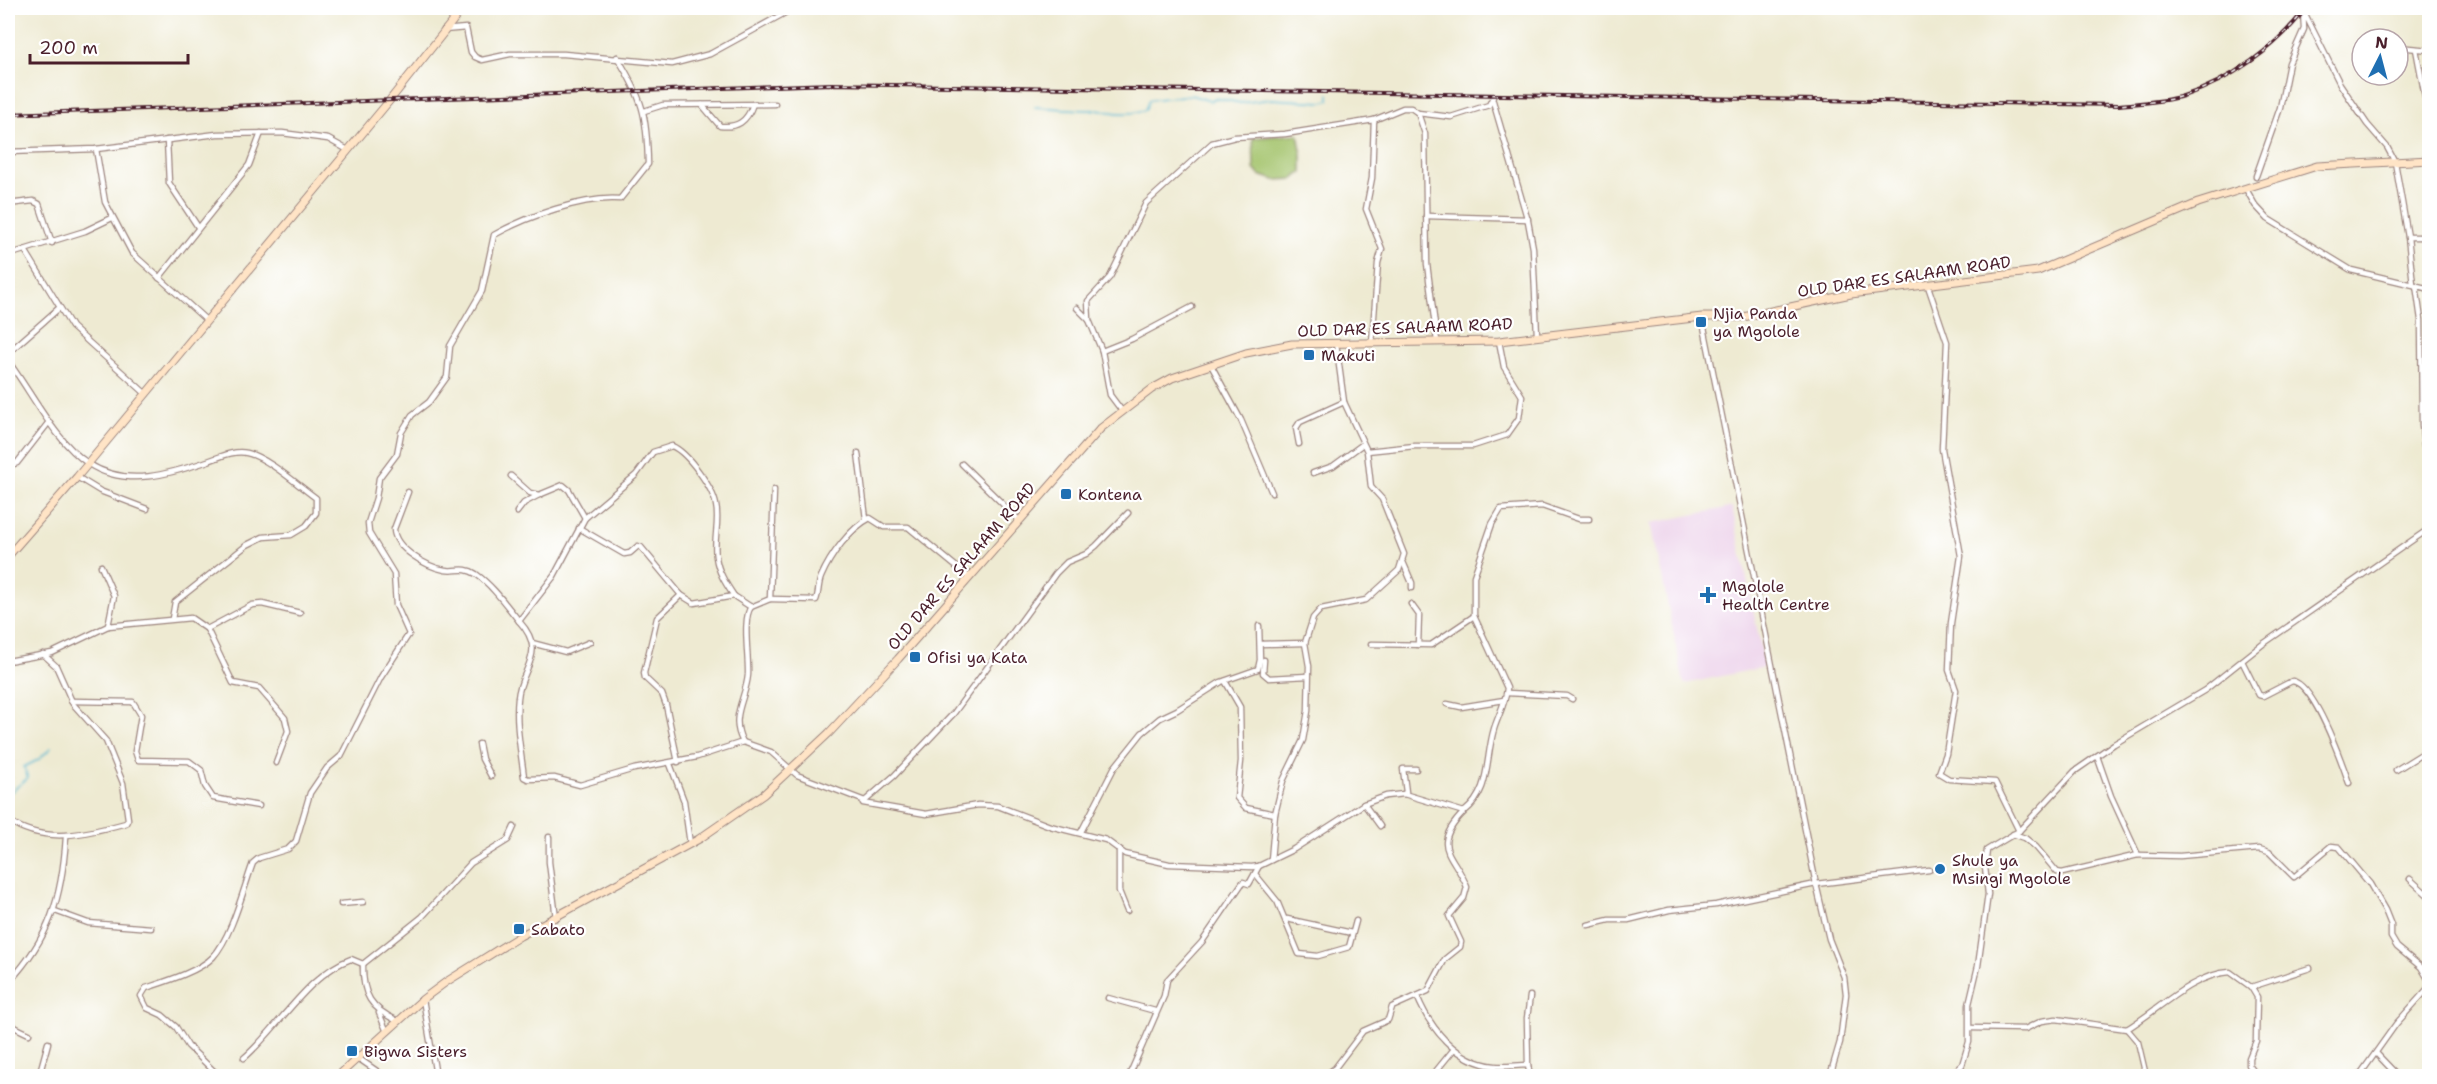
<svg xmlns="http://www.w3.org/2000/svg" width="2437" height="1084" font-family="'Shantell Sans',sans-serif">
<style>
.built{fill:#ecd1ea}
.green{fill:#a3c36b;stroke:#76714b;stroke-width:1.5}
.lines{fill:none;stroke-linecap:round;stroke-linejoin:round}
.stream{stroke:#54b7d3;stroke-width:1.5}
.street-casing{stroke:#9c847e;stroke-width:7}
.secondary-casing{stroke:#9c847e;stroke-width:9}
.street{stroke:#fff;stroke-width:4.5}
.secondary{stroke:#ffe4c6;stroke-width:7}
.rail-casing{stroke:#4a1f2b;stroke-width:4}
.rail{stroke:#fff;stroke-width:1.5;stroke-dasharray:4.5;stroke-linecap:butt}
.poi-dot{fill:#1f6fb2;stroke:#fff;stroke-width:2}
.labels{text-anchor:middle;stroke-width:4.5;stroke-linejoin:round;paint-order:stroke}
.street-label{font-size:16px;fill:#4a1f2b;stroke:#fff}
.poi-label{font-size:16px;fill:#4a1f2b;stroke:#fff;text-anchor:start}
</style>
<rect width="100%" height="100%" fill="#fff"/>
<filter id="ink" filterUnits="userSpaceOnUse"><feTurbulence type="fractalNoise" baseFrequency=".0167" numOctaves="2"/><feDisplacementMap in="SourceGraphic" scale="12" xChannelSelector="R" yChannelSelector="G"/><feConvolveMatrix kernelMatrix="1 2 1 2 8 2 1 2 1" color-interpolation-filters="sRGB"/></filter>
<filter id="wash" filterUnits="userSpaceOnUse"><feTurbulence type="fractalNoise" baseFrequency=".008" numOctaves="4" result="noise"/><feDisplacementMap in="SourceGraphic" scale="24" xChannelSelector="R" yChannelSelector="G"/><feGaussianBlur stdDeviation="1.35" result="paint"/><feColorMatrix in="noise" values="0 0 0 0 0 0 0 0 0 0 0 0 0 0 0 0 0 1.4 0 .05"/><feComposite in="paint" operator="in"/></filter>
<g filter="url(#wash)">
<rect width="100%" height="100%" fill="#eeead2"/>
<path class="built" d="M 1732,507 L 1765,667 L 1684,684 L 1651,523 Z"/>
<path class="green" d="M 1298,134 L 1302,155 L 1302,172 L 1294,179 L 1275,180 L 1259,175 L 1254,169 L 1253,138 Z"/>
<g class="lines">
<g class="stream">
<path d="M 1035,107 C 1054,108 1074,110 1093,110 C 1113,111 1123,117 1145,110 L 1149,100 L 1191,95 L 1210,101 L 1215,98 L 1241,103 L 1271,99 L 1323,102 L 1329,100 L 1329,94"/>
<path d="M 8,794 L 28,778 L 24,767 L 38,760 L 51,748"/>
</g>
</g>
</g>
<g filter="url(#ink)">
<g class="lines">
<g class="street-casing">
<g id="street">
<path d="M 444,30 L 466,28 L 471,52 L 475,57 L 482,60 L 510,54 L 564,54 L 672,64 L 710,54 L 794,8"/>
<path d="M 2398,47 L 2430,50"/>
<path d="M 2416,49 L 2430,123"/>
<path d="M 1493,101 L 1528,221 L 1533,248 L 1537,335"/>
<path d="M 702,105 L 720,126 C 737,128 747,122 753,104"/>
<path d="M 644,111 L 663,105 L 775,104"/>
<path d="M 1418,113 L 1425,134 L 1427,264 L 1437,341"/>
<path d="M 167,140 L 169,183 L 198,227"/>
<path d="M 96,149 L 105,202 L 132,253 L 206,320"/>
<path d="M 8,152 L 96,149 L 217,134 L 282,133 L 328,139 L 348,150"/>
<path d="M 2256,176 L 2280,108 L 2289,63 L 2304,29 L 2303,10 L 2340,84 L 2367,124 L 2387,147 L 2395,162 L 2408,237 L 2413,284"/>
<path d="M 2246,189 L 2255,205 L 2268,219 L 2351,270 L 2430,289"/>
<path d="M 8,204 L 33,201 L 39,204 L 52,243"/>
<path d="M 1426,216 L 1528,219"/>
<path d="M 2408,237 L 2430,237"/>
<path d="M 25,250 L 72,327 L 145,393"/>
<path d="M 8,255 L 85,231 L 112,218"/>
<path d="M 159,278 L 249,165 L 261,133"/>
<path d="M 2416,285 L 2421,320 L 2422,426 L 2430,496"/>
<path d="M 1928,286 L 1947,342 L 1942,449 L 1961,556 L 1951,623 L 1949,670 L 1956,690 L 1946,754 L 1939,773 L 1949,779 L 1995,782 L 2019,831"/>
<path d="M 1077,308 L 1089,320"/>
<path d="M 1702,317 L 1816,884 L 1829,939 L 1844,977 L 1846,994 L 1840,1042 L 1830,1076"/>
<path d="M 1372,343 L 1378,263 L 1382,249 L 1366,209 L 1372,178 L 1374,120"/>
<path d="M 1102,351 L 1132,339 L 1192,307"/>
<path d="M 8,353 L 58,309"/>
<path d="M 8,361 C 32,393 55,442 89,464 C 126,488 170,474 208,461 C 220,457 234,450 247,453 C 268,458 298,485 316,498 L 316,513 L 306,526 L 291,535 L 263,537 L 247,545 L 175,602 L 172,619"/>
<path d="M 1211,365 L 1241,420 L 1272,493"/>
<path d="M 1122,411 L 1110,395 L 1102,351 L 1089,320 L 1088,301 L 1110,277 L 1146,203 L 1212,143 L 1235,137 L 1285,134 L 1374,120 L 1403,108 L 1411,108 L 1418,113 L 1451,117 L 1489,105 L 1493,97"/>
<path d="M 1299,444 L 1296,428 L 1300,422 L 1344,402"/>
<path d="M 1367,451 L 1415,446 L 1473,446 L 1507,435 L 1519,418 L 1522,396 L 1504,367 L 1499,341"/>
<path d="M 858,453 L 866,519"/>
<path d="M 962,464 L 1019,520"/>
<path d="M 8,466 L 17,463 L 49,422"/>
<path d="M 1313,473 L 1333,466 L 1363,444"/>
<path d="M 511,476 L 530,493 L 539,495 L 563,485 L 569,490 L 585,518"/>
<path d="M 77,477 L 100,491 L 147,509"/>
<path d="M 408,492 L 394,529 C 394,548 427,567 445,570 C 457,572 464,566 476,574 C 493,586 506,605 519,621"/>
<path d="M 517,512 L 524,503 L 539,495"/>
<path d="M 579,528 L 624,554 L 630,553 L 638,546 L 641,547 L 681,595 L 694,603 L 734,596 L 751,607"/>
<path d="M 1403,562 L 1412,583 L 1412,588"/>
<path d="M 101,566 L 114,596 L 108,626"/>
<path d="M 734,596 C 726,584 718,572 716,557 C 713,540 720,522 716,505 C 713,488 688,453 672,446 L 653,452 L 636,475 L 585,518 L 554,576 L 519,621 C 549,654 520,668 518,698 C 515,723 521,752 524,777 L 528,779 L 554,778 L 580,785 L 634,769 L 697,757 L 743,742 L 771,752 L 797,775 L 865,801 L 863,803 L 926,814 L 978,805 L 998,806 L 1050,826 L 1106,840 L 1125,854 L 1169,864 L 1252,867 L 1259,866 L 1294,849 L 1364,804 L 1386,796 L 1404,794 L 1464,812 C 1491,791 1485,759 1494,729 C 1498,716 1506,702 1507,688 L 1474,616 L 1474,576 L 1492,524 L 1501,509 L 1542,506 L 1579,519 L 1589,519"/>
<path d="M 770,599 L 816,600 C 819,593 818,584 821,577 C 830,556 850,528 870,518 L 884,527 L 908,527 L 970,578"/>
<path d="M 1411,604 L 1419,615 L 1418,645"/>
<path d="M 207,629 L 252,605 L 262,604 L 300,613"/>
<path d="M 532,643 L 566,652 L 590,642"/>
<path d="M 1260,644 L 1305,643"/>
<path d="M 1371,644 L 1431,645 L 1474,616"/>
<path d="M 1264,660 L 1263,673 L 1269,678 L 1308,676"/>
<path d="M 8,661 L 52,653 L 108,626 L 191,618 L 207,629 L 233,683 L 259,688 L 285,718 L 288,731 L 276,763"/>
<path d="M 2242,661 L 2259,695 L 2263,696 L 2292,681 C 2314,683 2342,763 2349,783"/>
<path d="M 1225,681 L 1240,707 L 1241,761 L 1237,798 L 1246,808 L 1275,814"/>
<path d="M 1507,693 L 1567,696 L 1572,699"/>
<path d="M 71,701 L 133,702 L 141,715 L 135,751 L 138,760 L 189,761 L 201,770 L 205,786 L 213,798 L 259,806"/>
<path d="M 1447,704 L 1461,707 L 1504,700"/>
<path d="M 743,742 C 729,717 746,699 748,675 C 749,658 742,618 751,607 L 770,599 L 774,490"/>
<path d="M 479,744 L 482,759 L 491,776"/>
<path d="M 2097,756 L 2111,796 L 2138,855"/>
<path d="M 678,762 L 666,705 L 662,694 L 645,678 L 644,673 L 657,618 L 681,595"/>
<path d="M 670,764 L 684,801 L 690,844"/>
<path d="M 2396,770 L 2425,752 L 2430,744"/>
<path d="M 1404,794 L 1406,792 L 1403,769 L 1416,769"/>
<path d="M 865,801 L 894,776 L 954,713 L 1056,573 L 1067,562 L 1086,554 L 1096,546 L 1128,513"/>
<path d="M 1364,804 L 1380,826"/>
<path d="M 8,820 C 44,845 86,834 126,823 L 128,819 L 123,783 L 106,741 L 73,704 L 56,666 L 43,654"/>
<path d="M 1081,832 L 1114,768 L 1142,733 L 1160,718 L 1177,710 L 1221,682 L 1258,669 L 1260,660 L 1259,626"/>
<path d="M 2013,834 L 2025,838 L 2036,847 L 2057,872 L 2062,873 L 2138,855 L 2180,856 L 2259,849 L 2269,852 L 2294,877 L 2331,846 L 2339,847 L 2370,884 L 2385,910 L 2391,925 L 2391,937 L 2397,947 L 2421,967 L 2430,982"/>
<path d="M 549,837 L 549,862 L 556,918"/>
<path d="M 1119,850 L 1119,891 L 1127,911"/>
<path d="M 1271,860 L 1275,814 L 1283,781 L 1303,740 L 1308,711 L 1309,666 L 1305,643 L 1313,618 L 1321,609 L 1366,600 L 1399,570 L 1404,554 L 1382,499 L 1371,487 L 1367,451 L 1344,402 L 1336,343"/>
<path d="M 1255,874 L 1277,901 L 1299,954 L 1318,956 L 1349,947 L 1356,921"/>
<path d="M 2410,879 L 2430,897"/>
<path d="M 341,904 L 363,902"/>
<path d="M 55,911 L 88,923 L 151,928"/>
<path d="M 1287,919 L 1352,933"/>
<path d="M 1588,925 L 1609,920 L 1628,920 L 1669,910 L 1716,905 L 1816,884 L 1929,870"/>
<path d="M 363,964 L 422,917 L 471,863 L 508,840 L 514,827"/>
<path d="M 363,964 C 362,995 371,1009 398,1021"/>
<path d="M 8,983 C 50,938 62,898 66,837"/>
<path d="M 2251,987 L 2310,968"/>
<path d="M 1417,996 C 1430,1028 1456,1062 1495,1066 C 1506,1067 1517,1065 1528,1065 L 1530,1076"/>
<path d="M 1108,998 L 1155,1011"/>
<path d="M 423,999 L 436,1076"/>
<path d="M 379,1013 L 387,1032"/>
<path d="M 8,1024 L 29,1034"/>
<path d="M 1970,1028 L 2025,1029 L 2042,1021 L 2056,1019 L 2127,1029 C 2160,1009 2191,975 2230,972 L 2251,987 L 2257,997 L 2256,1041 L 2249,1058 L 2249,1065 L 2257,1076"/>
<path d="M 2127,1029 L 2138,1042 L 2146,1076"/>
<path d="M 2376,1053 L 2398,1076"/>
<path d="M 244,1058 C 278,1029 308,974 351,959 L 363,964"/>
<path d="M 358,1058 L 384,1076"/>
<path d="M 1528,1065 L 1527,1018 L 1530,996"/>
<path d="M 39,1076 L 48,1043"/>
<path d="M 219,1076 L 188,1046 L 176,1027 L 162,1015 L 147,1008 L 141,996 L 146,988 C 164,982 200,971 213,957 C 232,936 243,890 253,863 L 259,858 L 288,849 L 296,841 L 310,793 L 327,768 L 341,756 L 381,677 L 409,634 L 396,605 L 394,574 L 369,533 L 368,523 L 376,498 L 379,478 L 397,454 L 401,433 L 412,415 L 429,402 L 447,377 L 450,346 L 482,291 L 494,235 C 526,217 583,196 620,199 L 648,164 C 647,115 643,99 617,57"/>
<path d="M 1129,1076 L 1164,996 L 1167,980 L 1202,942 L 1243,882 L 1249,884 L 1259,866"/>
<path d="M 1324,1076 L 1335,1068 L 1363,1031 L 1388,1020 L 1392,1007 L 1428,991 L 1445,959 L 1460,947 L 1461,942 L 1449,916 L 1464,898 L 1467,887 C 1454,853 1429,848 1464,812"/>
<path d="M 1432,1076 L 1454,1049"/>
<path d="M 1949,1076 L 1962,1065 L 1969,1042 L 1969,1004 L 1978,966 L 1988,894 L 1985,867 L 1987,850 L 2019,831 L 2075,771 L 2114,744 L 2205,690 L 2263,644 L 2430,528"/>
<path d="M 2359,1076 L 2396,1024 L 2430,986"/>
</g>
</g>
<g class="secondary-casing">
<g id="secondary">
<path d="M 8,556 L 77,477 L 390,100 L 463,8"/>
<path d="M 338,1076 L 423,999 L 446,982 L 520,936 L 699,839 L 764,794 L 829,733 L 898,659 L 1101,428 L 1152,389 L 1172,378 L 1246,353 L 1292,344 L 1499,341 L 1702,317 L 1743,317 L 1851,294 L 2038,271 L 2198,203 L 2317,166 L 2430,160"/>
</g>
</g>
<use href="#street" class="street"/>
<use href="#secondary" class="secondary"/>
<g class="rail-casing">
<path id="rail" d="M 8,114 L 831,84 L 2119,105 C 2140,103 2163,102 2183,96 C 2230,81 2277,47 2306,8"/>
</g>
<use href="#rail" class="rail"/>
</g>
</g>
<g class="poi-dot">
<rect x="1695" y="316" width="12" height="12" rx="3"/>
<rect x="1303" y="349" width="12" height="12" rx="3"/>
<rect x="1060" y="488" width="12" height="12" rx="3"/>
<path d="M1705 586h6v6h6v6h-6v6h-6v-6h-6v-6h6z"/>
<rect x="909" y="651" width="12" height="12" rx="3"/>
<circle cx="1940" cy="869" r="6"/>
<rect x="513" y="923" width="12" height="12" rx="3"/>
<rect x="346" y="1045" width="12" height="12" rx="3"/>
</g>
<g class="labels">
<g class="street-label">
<text transform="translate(1904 276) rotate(-8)" y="6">OLD DAR ES SALAAM ROAD</text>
<text transform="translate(1405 327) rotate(-2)" y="6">OLD DAR ES SALAAM ROAD</text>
<text transform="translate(961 566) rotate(-49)" y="6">OLD DAR ES SALAAM ROAD</text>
</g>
<g class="poi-label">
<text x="1713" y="319">Njia Panda<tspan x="1713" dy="18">ya Mgolole</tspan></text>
<text x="1321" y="361">Makuti</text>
<text x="1078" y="500">Kontena</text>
<text x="1722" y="592">Mgolole<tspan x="1722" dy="18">Health Centre</tspan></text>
<text x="927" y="663">Ofisi ya Kata</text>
<text x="1952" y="866">Shule ya<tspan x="1952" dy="18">Msingi Mgolole</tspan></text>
<text x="531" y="935">Sabato</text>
<text x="364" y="1057">Bigwa Sisters</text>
</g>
</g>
<rect width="2437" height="1084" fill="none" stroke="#fff" stroke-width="30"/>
<g transform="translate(2380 57) rotate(6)"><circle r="28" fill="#ffffff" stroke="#b7a5aa" stroke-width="1.5"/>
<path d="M0-4.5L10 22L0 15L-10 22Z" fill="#1f6fb2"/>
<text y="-9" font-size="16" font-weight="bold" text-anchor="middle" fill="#4a1f2b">N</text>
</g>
<path d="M30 54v9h158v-9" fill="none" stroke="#4a1f2b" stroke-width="3"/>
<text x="39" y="54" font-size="18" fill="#4a1f2b" stroke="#ffffff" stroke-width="4.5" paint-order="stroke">200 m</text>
</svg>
